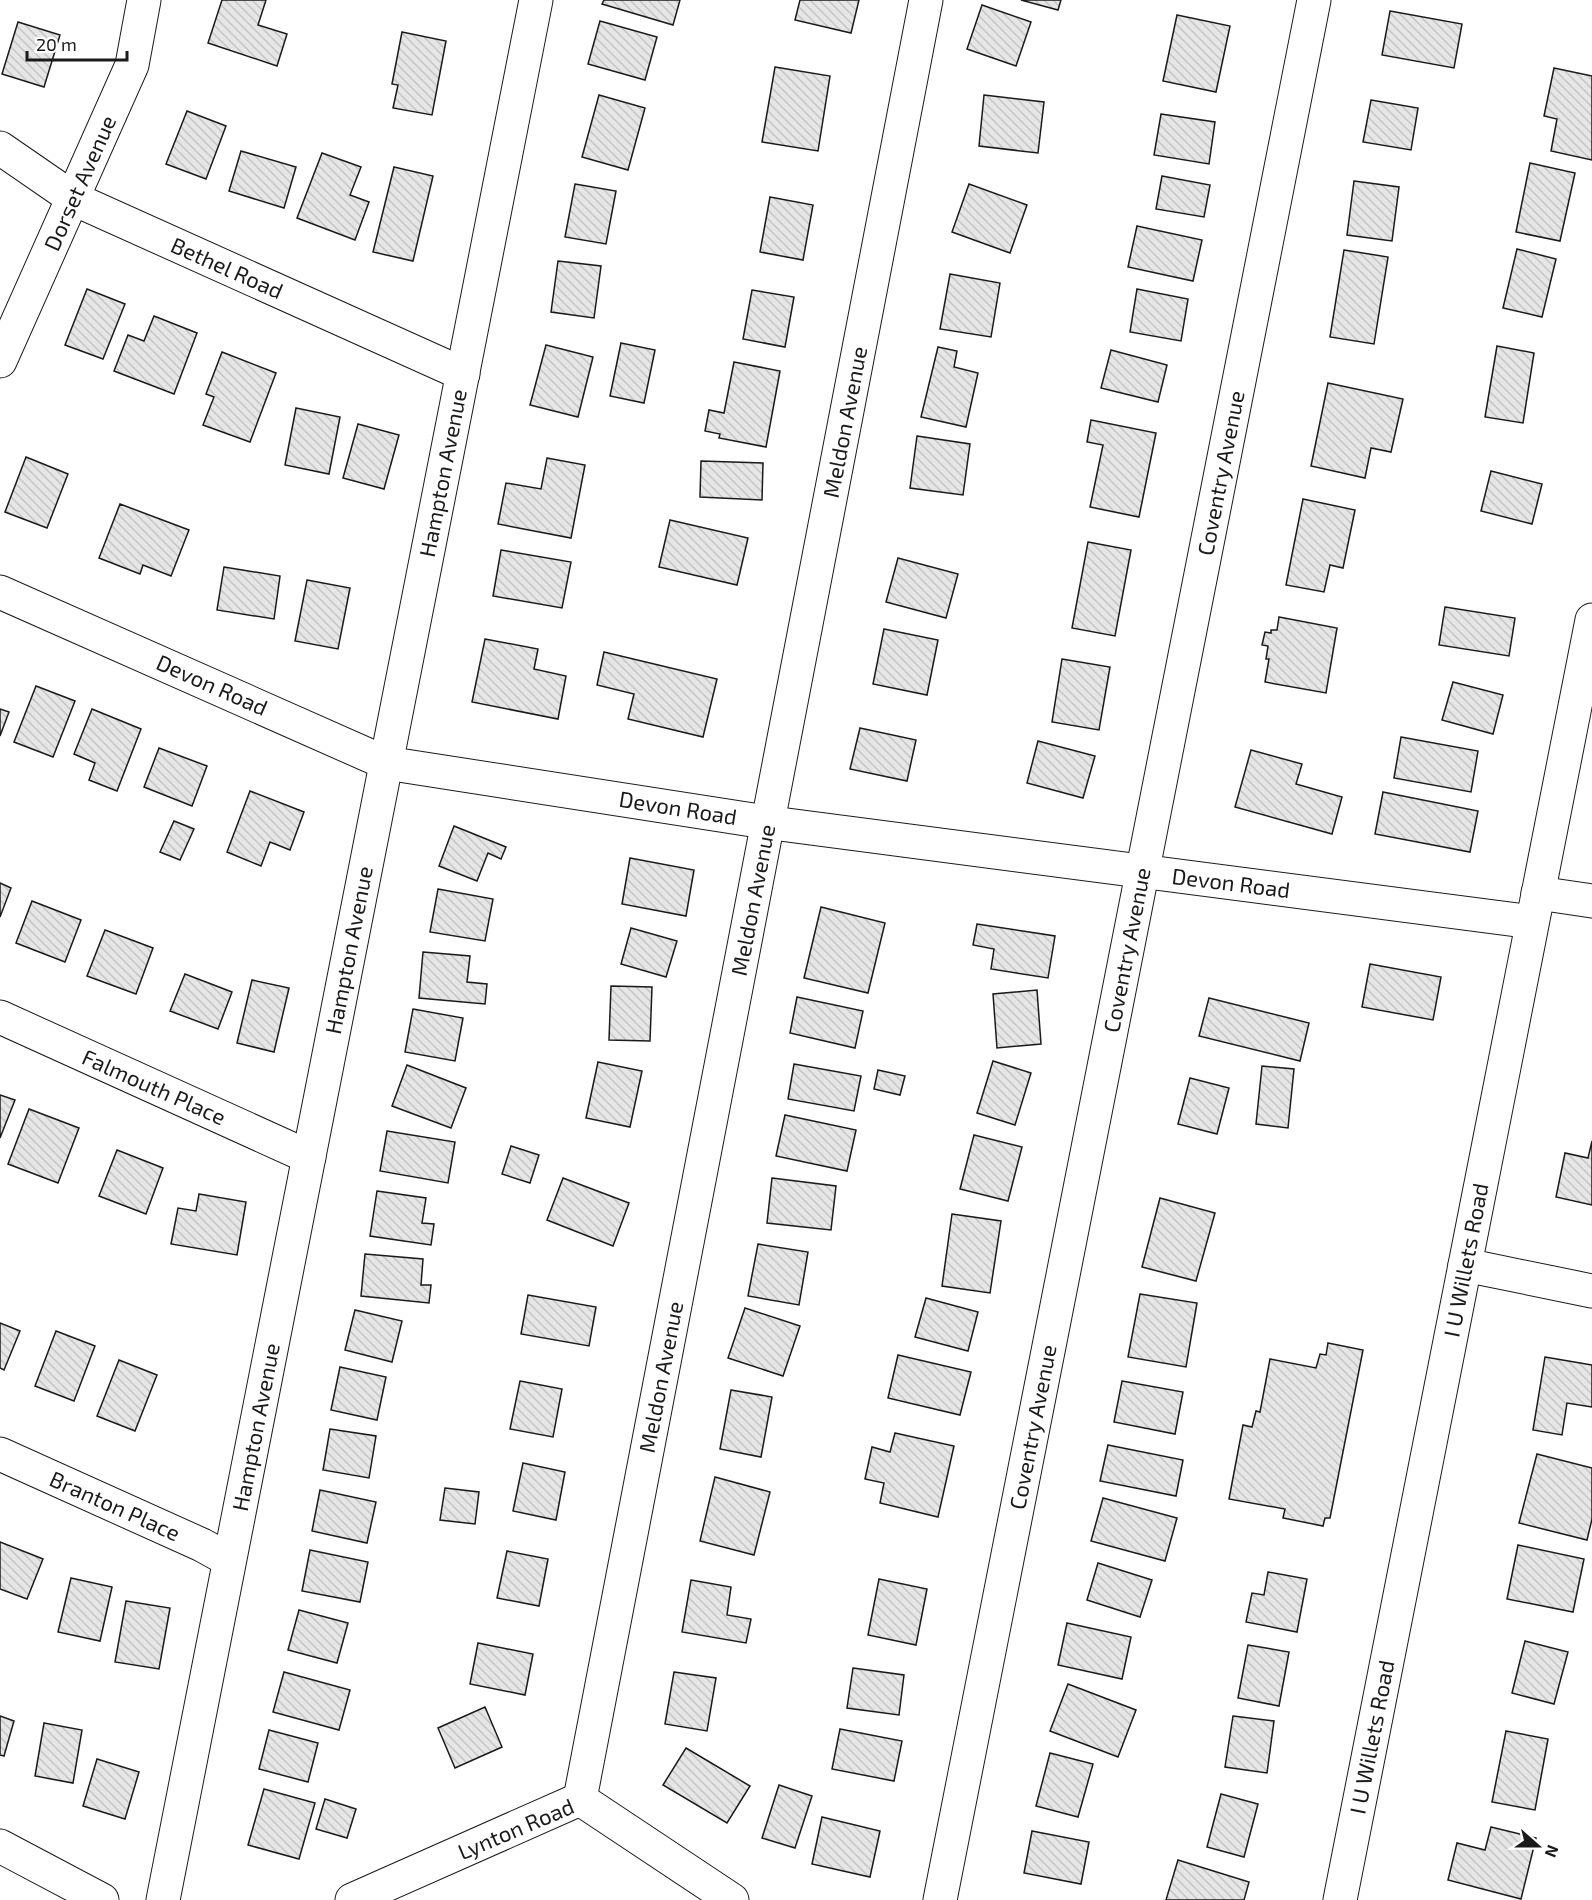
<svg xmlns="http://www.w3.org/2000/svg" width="1592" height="1900" font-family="'Exo 2',sans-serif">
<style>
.building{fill:url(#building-back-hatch);stroke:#1a1a1a;stroke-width:1.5}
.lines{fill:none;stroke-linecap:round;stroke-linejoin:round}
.minor-casing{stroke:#1a1a1a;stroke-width:35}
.major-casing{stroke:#1a1a1a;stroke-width:35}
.minor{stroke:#fff;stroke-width:33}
.major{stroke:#fff;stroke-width:33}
.labels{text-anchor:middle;stroke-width:4.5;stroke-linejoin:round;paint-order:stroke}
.street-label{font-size:22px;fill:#1a1a1a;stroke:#fff}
</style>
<defs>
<pattern id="building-back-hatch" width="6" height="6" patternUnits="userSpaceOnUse" patternTransform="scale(1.5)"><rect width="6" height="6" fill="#e6e6e6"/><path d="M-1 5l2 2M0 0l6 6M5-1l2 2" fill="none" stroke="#c5c5c5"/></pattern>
</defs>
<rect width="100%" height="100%" fill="#fff"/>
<g class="building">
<path d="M 222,0 L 266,0 L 258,25 L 287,34 L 277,66 L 208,43 Z"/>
<path d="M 604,0 L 680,0 L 673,25 L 602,4 Z"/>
<path d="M 800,0 L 859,0 L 851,33 L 795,20 Z"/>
<path d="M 1021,0 L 1061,0 L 1058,10 Z"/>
<path d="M 982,5 L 1031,22 L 1016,66 L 967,49 Z"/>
<path d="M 1390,11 L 1462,24 L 1454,68 L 1382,55 Z"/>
<path d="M 1177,15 L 1230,26 L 1216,92 L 1163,81 Z"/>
<path d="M 600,21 L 657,37 L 645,80 L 588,64 Z"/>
<path d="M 18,22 L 60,35 L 44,87 L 2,74 Z"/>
<path d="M 402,32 L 446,41 L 432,115 L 393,108 L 398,85 L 392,84 Z"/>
<path d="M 775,67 L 830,76 L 818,151 L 762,142 Z"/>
<path d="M 1554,68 L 1592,76 L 1592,160 L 1551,151 L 1557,119 L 1544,116 Z"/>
<path d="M 599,95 L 645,108 L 628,170 L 582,157 Z"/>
<path d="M 984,95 L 1044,102 L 1038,153 L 979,146 Z"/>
<path d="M 1371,100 L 1418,108 L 1411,150 L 1363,142 Z"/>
<path d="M 187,111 L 226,126 L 206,179 L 166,164 Z"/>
<path d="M 1161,114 L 1215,122 L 1209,164 L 1154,155 Z"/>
<path d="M 241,151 L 296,167 L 284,208 L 229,191 Z"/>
<path d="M 322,153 L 361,167 L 350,195 L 369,202 L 355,240 L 297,218 Z"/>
<path d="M 1530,163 L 1575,173 L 1560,241 L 1516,232 Z"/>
<path d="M 394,167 L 433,176 L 413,261 L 373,252 Z"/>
<path d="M 1162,176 L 1210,185 L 1204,217 L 1156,209 Z"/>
<path d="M 1354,181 L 1399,187 L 1392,241 L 1347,235 Z"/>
<path d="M 575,184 L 616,191 L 606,244 L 565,237 Z"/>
<path d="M 969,184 L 1027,205 L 1010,253 L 952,232 Z"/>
<path d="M 770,197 L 813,205 L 803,260 L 760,252 Z"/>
<path d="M 1137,226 L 1202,240 L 1193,281 L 1128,267 Z"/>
<path d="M 1517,249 L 1556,259 L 1542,317 L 1503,308 Z"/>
<path d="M 1344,250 L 1388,257 L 1374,344 L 1330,337 Z"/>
<path d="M 558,261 L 601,266 L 594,318 L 551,312 Z"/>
<path d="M 950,274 L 1000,283 L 991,337 L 940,329 Z"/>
<path d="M 87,289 L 125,304 L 103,359 L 65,345 Z"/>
<path d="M 1137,289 L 1188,299 L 1181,341 L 1130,332 Z"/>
<path d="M 752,290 L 794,297 L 785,347 L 743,339 Z"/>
<path d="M 154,316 L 197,333 L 174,394 L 114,371 L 128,335 L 144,341 Z"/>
<path d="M 621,343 L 655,350 L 644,403 L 610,396 Z"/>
<path d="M 546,345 L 593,357 L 578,417 L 530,405 Z"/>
<path d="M 1497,346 L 1534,353 L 1523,423 L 1485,417 Z"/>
<path d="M 938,347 L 957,351 L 954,367 L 978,373 L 966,427 L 921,417 Z"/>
<path d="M 1111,350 L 1167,365 L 1158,402 L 1101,388 Z"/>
<path d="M 222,352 L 276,373 L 250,442 L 203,425 L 214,397 L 206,394 Z"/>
<path d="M 734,362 L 780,371 L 766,447 L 719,438 L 720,434 L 705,431 L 709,410 L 724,413 Z"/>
<path d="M 1328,383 L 1403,399 L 1391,452 L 1371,448 L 1365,478 L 1311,466 Z"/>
<path d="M 296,408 L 340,417 L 329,474 L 285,465 Z"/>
<path d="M 1091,420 L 1156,433 L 1139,517 L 1090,507 L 1103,445 L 1087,442 Z"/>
<path d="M 358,424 L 399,435 L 384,489 L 343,478 Z"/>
<path d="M 917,436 L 970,444 L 963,495 L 910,488 Z"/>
<path d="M 26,457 L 68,474 L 47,528 L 5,512 Z"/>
<path d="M 547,458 L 585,465 L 571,538 L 498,524 L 506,483 L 541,489 Z"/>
<path d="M 701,461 L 763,463 L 762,500 L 700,497 Z"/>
<path d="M 1491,471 L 1542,484 L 1532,524 L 1481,511 Z"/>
<path d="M 1303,499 L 1355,510 L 1343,568 L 1330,565 L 1324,592 L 1286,585 Z"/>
<path d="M 120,504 L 189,530 L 171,576 L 143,565 L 140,574 L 99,558 Z"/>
<path d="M 670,520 L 748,538 L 737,585 L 659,567 Z"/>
<path d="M 1088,542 L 1131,550 L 1115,636 L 1072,628 Z"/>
<path d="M 501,550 L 571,562 L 562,608 L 493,596 Z"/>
<path d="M 898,558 L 958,574 L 946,618 L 886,602 Z"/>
<path d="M 224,567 L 280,576 L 274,619 L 217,610 Z"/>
<path d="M 307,580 L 350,588 L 338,649 L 295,641 Z"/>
<path d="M 1445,607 L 1515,618 L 1509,656 L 1439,645 Z"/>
<path d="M 1279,617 L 1337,628 L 1326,693 L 1265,682 L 1269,659 L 1266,659 L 1268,646 L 1262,645 L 1265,632 L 1271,633 L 1271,630 L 1277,630 Z"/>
<path d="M 884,629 L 938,640 L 927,695 L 873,684 Z"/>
<path d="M 485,639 L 538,649 L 534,669 L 566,676 L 558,719 L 472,702 Z"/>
<path d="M 604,652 L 717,679 L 703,737 L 628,719 L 634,694 L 597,685 Z"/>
<path d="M 1062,659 L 1110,667 L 1099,730 L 1052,722 Z"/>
<path d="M 1453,682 L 1503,695 L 1493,734 L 1442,720 Z"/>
<path d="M 36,686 L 75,701 L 53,757 L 14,742 Z"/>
<path d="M 0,709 L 9,712 L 0,736 Z"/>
<path d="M 92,709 L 141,729 L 117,791 L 89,780 L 95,763 L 74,754 Z"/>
<path d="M 860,728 L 916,740 L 907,781 L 850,769 Z"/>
<path d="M 1401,737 L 1478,751 L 1471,792 L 1394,778 Z"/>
<path d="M 1038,741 L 1095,756 L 1083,798 L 1027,783 Z"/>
<path d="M 159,748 L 207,766 L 192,806 L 144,787 Z"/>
<path d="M 1251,750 L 1302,764 L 1296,784 L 1342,797 L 1332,834 L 1235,807 Z"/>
<path d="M 250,791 L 304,812 L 290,850 L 270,842 L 261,866 L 227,852 Z"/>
<path d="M 1383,792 L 1478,811 L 1470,852 L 1375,834 Z"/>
<path d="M 174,821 L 194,829 L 180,860 L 160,852 Z"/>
<path d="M 454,826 L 506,847 L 501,859 L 488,853 L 477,881 L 439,866 Z"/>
<path d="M 630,858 L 694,870 L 686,916 L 622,904 Z"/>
<path d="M 0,883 L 11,888 L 0,917 Z"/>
<path d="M 438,889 L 493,899 L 485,941 L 430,932 Z"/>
<path d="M 32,901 L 81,920 L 65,962 L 16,943 Z"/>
<path d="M 821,907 L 885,923 L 868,993 L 804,978 Z"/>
<path d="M 977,924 L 1055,936 L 1048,978 L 991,969 L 994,949 L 973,945 Z"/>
<path d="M 631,928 L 677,941 L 666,977 L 621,964 Z"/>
<path d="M 105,930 L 153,948 L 136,994 L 87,976 Z"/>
<path d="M 423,952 L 470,956 L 467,982 L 487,984 L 485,1004 L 419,998 Z"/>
<path d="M 1370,964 L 1441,977 L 1433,1020 L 1362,1007 Z"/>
<path d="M 185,974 L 232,992 L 218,1029 L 170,1011 Z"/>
<path d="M 252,980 L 289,988 L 274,1052 L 237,1043 Z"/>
<path d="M 611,986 L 652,987 L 650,1041 L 609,1040 Z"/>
<path d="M 1037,990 L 1041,1044 L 997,1048 L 993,994 Z"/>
<path d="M 797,997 L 863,1011 L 855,1048 L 790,1033 Z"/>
<path d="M 1209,998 L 1309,1023 L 1300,1061 L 1199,1036 Z"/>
<path d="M 413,1009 L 463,1018 L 455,1061 L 405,1052 Z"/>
<path d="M 993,1061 L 1031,1073 L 1015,1125 L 977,1113 Z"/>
<path d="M 598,1062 L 642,1071 L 630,1127 L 586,1118 Z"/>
<path d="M 794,1064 L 861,1076 L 854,1111 L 788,1099 Z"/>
<path d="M 407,1065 L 466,1088 L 451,1128 L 392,1106 Z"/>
<path d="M 1262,1066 L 1294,1069 L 1288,1128 L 1256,1124 Z"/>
<path d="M 878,1070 L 905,1076 L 900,1095 L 874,1089 Z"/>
<path d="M 1190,1078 L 1229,1088 L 1217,1134 L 1178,1124 Z"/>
<path d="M 0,1095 L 15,1100 L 0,1138 Z"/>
<path d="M 29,1109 L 79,1128 L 58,1183 L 8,1164 Z"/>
<path d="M 785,1115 L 856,1130 L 847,1171 L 776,1156 Z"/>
<path d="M 387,1131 L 455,1142 L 448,1183 L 380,1171 Z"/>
<path d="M 974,1135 L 1022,1147 L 1008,1201 L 960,1189 Z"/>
<path d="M 1592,1141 L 1592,1205 L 1556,1197 L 1565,1153 L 1588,1158 Z"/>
<path d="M 511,1146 L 539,1155 L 530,1183 L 502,1174 Z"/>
<path d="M 117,1150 L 163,1168 L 146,1214 L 99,1196 Z"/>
<path d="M 563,1178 L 629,1203 L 613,1246 L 547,1220 Z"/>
<path d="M 772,1178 L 836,1186 L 831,1230 L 767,1223 Z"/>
<path d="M 377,1191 L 426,1198 L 422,1223 L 434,1224 L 431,1245 L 370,1236 Z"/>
<path d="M 199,1194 L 246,1202 L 237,1255 L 171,1244 L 178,1208 L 196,1211 Z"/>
<path d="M 1160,1198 L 1215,1213 L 1196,1281 L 1142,1267 Z"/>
<path d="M 952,1214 L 1001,1221 L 990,1293 L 942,1286 Z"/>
<path d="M 758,1244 L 808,1252 L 799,1305 L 748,1296 Z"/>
<path d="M 365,1254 L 423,1259 L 421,1285 L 431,1285 L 429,1303 L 361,1296 Z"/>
<path d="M 1140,1294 L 1197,1303 L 1186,1367 L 1128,1357 Z"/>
<path d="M 528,1295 L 596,1307 L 589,1346 L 521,1334 Z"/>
<path d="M 926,1298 L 978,1312 L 968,1351 L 915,1337 Z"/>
<path d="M 745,1308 L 800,1326 L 783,1376 L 728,1358 Z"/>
<path d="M 355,1310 L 402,1321 L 392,1362 L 345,1350 Z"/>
<path d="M 0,1323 L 20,1331 L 4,1370 L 0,1368 Z"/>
<path d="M 56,1331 L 95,1346 L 74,1401 L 35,1386 Z"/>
<path d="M 1328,1343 L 1363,1350 L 1330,1518 L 1325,1518 L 1323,1526 L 1283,1518 L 1285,1509 L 1229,1499 L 1243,1425 L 1252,1427 L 1256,1411 L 1260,1412 L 1270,1359 L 1316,1368 L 1320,1354 L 1326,1355 Z"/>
<path d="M 898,1355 L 971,1372 L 960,1415 L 888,1398 Z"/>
<path d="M 1545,1357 L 1592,1365 L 1592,1407 L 1567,1403 L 1562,1435 L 1533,1430 Z"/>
<path d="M 119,1360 L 157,1375 L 135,1431 L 97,1416 Z"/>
<path d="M 340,1367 L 386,1377 L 377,1420 L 331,1410 Z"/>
<path d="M 520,1381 L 562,1389 L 553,1437 L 510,1429 Z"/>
<path d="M 1122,1381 L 1183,1392 L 1175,1434 L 1114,1422 Z"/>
<path d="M 731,1390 L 772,1397 L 761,1457 L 720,1449 Z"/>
<path d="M 330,1429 L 376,1436 L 369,1478 L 323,1470 Z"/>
<path d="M 895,1433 L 954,1446 L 938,1517 L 880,1503 L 884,1483 L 865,1479 L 872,1447 L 890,1452 Z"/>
<path d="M 1108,1445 L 1183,1460 L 1176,1496 L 1100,1481 Z"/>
<path d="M 1537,1454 L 1592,1468 L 1592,1519 L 1587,1540 L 1519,1523 Z"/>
<path d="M 523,1463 L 565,1472 L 556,1520 L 513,1511 Z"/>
<path d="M 715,1477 L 770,1492 L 754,1555 L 700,1541 Z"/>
<path d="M 445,1488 L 479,1492 L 475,1524 L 440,1520 Z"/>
<path d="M 320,1490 L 376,1502 L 367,1543 L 312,1531 Z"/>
<path d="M 1103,1498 L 1177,1518 L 1165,1561 L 1091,1541 Z"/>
<path d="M 0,1542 L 43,1559 L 27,1599 L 0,1589 Z"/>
<path d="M 1518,1545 L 1584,1559 L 1573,1612 L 1507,1599 Z"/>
<path d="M 310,1550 L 368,1562 L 360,1602 L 302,1591 Z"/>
<path d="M 507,1551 L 548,1559 L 539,1606 L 497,1598 Z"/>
<path d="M 1098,1563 L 1152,1580 L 1140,1617 L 1087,1600 Z"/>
<path d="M 1268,1572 L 1307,1579 L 1297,1632 L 1246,1622 L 1252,1593 L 1264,1595 Z"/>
<path d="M 71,1578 L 112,1587 L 100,1641 L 58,1632 Z"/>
<path d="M 879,1579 L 927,1589 L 916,1645 L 868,1635 Z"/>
<path d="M 691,1580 L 731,1587 L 727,1615 L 751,1619 L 746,1643 L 682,1632 Z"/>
<path d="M 126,1601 L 170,1608 L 159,1669 L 115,1662 Z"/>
<path d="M 299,1610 L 348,1623 L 337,1663 L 288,1650 Z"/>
<path d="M 1067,1623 L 1131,1637 L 1122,1679 L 1058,1665 Z"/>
<path d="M 1525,1641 L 1568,1652 L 1554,1704 L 1512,1693 Z"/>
<path d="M 478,1643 L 533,1654 L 525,1695 L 470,1684 Z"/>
<path d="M 1248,1645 L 1289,1652 L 1279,1706 L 1238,1698 Z"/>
<path d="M 853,1668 L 904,1675 L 899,1715 L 847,1708 Z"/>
<path d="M 284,1672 L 350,1690 L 339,1730 L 273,1712 Z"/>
<path d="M 674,1672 L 716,1678 L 707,1731 L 665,1724 Z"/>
<path d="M 1068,1684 L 1136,1710 L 1118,1757 L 1050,1731 Z"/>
<path d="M 485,1707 L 502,1747 L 455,1768 L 438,1728 Z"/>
<path d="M 0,1716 L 14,1721 L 4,1756 L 0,1755 Z"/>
<path d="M 1233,1716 L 1274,1721 L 1267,1773 L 1225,1767 Z"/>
<path d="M 44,1723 L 82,1730 L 73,1783 L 35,1776 Z"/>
<path d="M 840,1729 L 902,1741 L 894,1781 L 832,1769 Z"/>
<path d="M 269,1730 L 318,1743 L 308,1782 L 259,1769 Z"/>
<path d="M 1506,1731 L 1548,1739 L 1535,1810 L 1492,1802 Z"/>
<path d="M 686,1748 L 750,1786 L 727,1823 L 663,1785 Z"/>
<path d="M 1050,1753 L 1093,1764 L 1078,1817 L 1036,1806 Z"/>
<path d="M 97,1759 L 139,1772 L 125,1819 L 83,1806 Z"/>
<path d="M 779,1785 L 812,1796 L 795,1848 L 762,1838 Z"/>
<path d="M 264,1789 L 315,1803 L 299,1859 L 248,1845 Z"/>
<path d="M 1221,1794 L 1258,1804 L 1244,1857 L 1207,1847 Z"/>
<path d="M 325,1799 L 356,1809 L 347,1838 L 316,1829 Z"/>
<path d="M 822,1817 L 880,1831 L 870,1877 L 812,1864 Z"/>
<path d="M 1491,1827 L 1536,1838 L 1521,1899 L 1448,1880 L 1457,1843 L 1485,1850 Z"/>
<path d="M 1032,1831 L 1089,1842 L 1081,1884 L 1024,1873 Z"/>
<path d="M 1178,1860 L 1249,1882 L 1244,1900 L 1166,1900 Z"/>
</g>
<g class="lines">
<g class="minor-casing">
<g id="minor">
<path d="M 0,148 L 74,199 L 463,374"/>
<path d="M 0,361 L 132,65 L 144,0"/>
<path d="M 0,592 L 386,763 L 772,823 L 1532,922"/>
<path d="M 1538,893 L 1592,901"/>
<path d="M 0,1017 L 309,1157"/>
<path d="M 1465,1265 L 1592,1291"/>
<path d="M 0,1454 L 202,1545 L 229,1560"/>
<path d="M 580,1799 L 926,0"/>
<path d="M 580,1799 L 732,1900"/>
<path d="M 0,1846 L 102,1900"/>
<path d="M 163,1900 L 536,0"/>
<path d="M 352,1900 L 580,1799"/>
<path d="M 940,1900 L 1314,0"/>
</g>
</g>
<g class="major-casing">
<path id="major" d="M 1340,1900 L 1592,620"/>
</g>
<use href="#minor" class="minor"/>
<use href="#major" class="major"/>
</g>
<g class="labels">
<g class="street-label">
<text transform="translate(80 183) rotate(-66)" y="8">Dorset Avenue</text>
<text transform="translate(227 268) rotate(24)" y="8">Bethel Road</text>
<text transform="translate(845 422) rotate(-79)" y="8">Meldon Avenue</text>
<text transform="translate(443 473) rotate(-79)" y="8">Hampton Avenue</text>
<text transform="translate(1221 473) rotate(-79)" y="8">Coventry Avenue</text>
<text transform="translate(212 685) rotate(24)" y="8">Devon Road</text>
<text transform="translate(678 808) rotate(9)" y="8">Devon Road</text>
<text transform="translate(1231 883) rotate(7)" y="8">Devon Road</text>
<text transform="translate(753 900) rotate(-79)" y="8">Meldon Avenue</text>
<text transform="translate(349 950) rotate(-79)" y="8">Hampton Avenue</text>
<text transform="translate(1127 950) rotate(-79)" y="8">Coventry Avenue</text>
<text transform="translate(154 1087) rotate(24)" y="8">Falmouth Place</text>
<text transform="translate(1466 1260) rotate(-79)" y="8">I U Willets Road</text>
<text transform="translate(661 1377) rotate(-79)" y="8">Meldon Avenue</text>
<text transform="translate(256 1427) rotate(-79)" y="8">Hampton Avenue</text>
<text transform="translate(1033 1427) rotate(-79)" y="8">Coventry Avenue</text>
<text transform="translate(115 1506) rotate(24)" y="8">Branton Place</text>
<text transform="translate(1372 1737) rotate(-79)" y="8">I U Willets Road</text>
<text transform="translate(516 1829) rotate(-23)" y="8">Lynton Road</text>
</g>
</g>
<g transform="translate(1538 1846) rotate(111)" stroke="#ffffff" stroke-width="4.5" paint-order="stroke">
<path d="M0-4.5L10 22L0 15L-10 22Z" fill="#1a1a1a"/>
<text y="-9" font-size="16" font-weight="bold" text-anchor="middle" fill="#1a1a1a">N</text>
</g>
<path d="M27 51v9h100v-9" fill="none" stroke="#1a1a1a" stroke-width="3"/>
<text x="36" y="51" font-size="18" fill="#1a1a1a" stroke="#ffffff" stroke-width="4.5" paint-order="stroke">20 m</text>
</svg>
